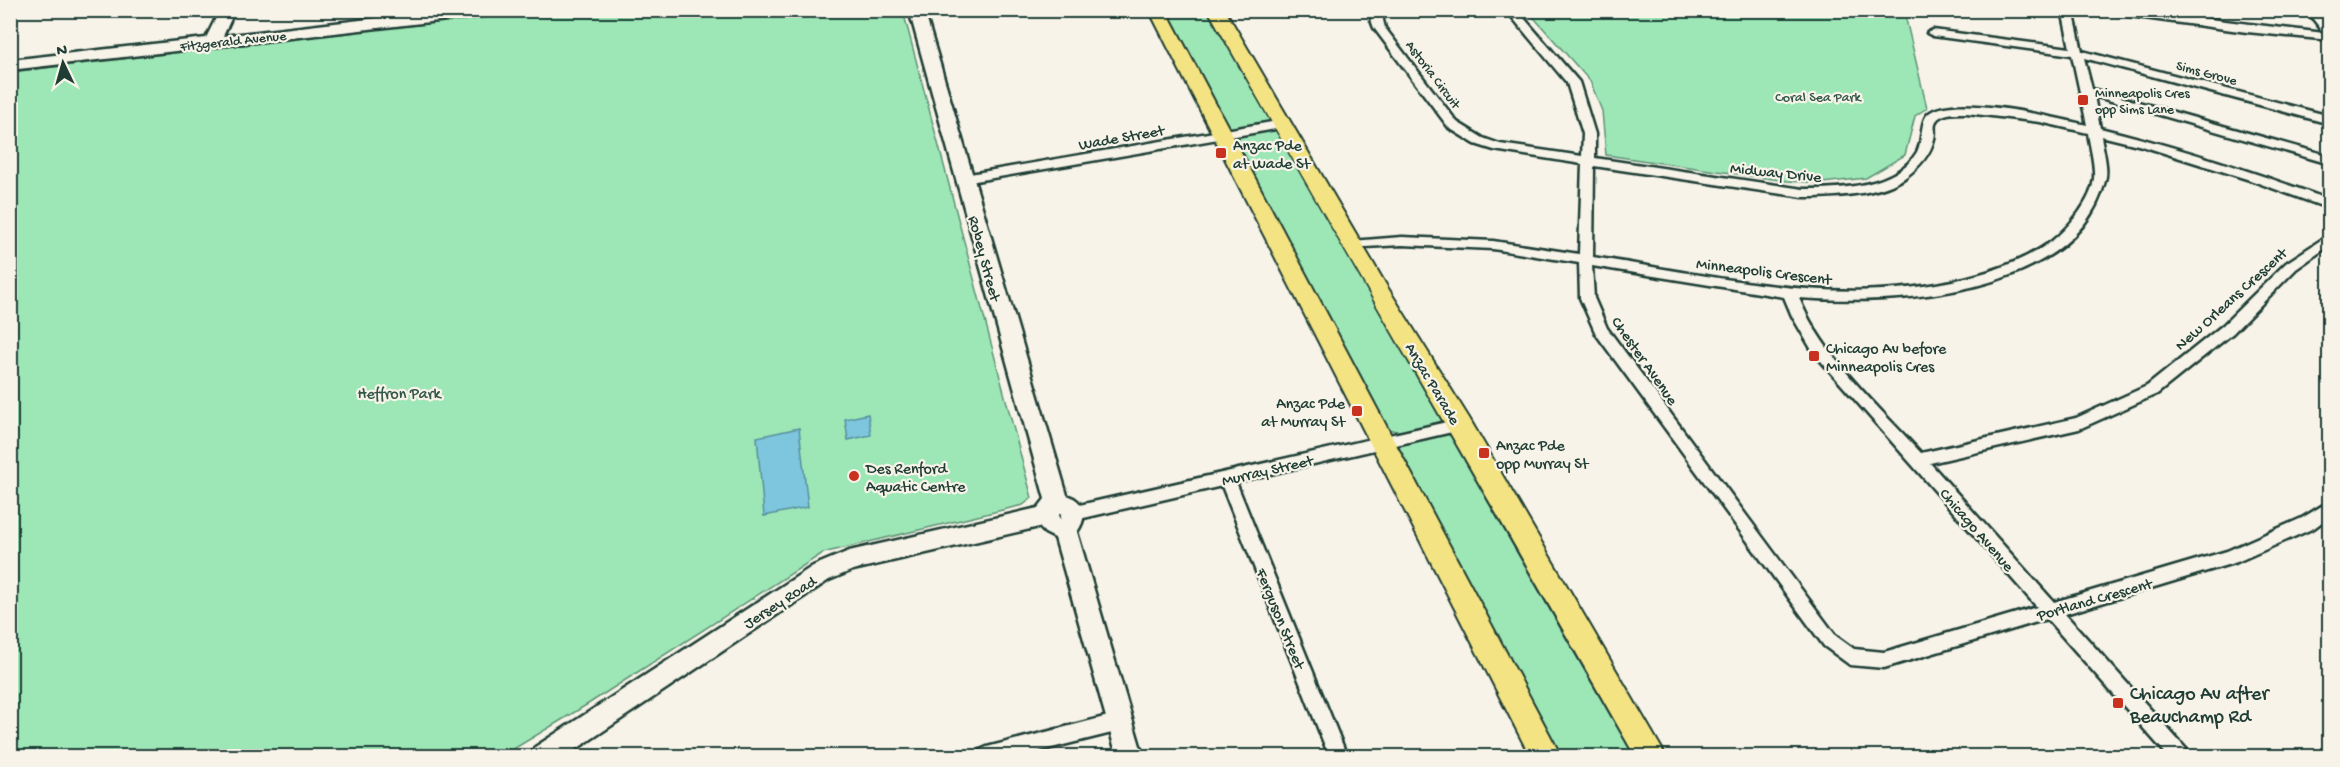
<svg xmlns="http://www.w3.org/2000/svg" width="2340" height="767" font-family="'Gochi Hand',sans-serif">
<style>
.green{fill:#9de7b7;stroke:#5e9276;stroke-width:1.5}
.water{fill:#7dc6de;stroke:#578f9a;stroke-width:1.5}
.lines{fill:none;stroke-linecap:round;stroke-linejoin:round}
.street-casing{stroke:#1f3d34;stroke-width:5}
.secondary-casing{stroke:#1f3d34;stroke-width:5}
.primary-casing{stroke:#1f3d34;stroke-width:4}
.street{fill:#f7f3e8;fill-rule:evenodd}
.secondary{fill:#f7f3e8;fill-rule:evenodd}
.primary{fill:#f4e382;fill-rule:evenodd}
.poi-dot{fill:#c8321e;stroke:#f7f3e8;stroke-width:2}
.labels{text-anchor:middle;stroke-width:4.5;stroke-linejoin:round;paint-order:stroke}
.far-street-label{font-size:14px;fill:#1f3d34;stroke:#f7f3e8}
.far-poi-label{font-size:14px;fill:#1f3d34;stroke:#f7f3e8;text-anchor:start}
.far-park-label{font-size:14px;fill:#325648;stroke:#f7f3e8}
.street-label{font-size:16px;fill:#1f3d34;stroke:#f7f3e8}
.poi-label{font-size:16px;fill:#1f3d34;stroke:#f7f3e8;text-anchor:start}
.park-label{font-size:16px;fill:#325648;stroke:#f7f3e8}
.near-poi-label{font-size:20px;fill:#1f3d34;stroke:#f7f3e8;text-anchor:start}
</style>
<rect width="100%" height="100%" fill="#f7f3e8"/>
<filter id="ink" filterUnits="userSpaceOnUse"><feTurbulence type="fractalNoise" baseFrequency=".0167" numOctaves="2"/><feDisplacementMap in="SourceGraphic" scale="12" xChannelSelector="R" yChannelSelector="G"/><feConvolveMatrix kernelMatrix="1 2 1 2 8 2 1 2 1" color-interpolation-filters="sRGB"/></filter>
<g filter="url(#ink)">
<g class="green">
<path d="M 534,11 L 903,11 L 1032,498 L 1023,505 L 823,553 L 588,704 L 502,756 L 11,756 L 11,72 Z"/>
<path d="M 1165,11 L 1211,11 L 1273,117 L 1269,122 L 1230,129 L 1222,126 Z"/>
<path d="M 1528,11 L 1904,11 L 1927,108 L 1915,116 L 1905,155 L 1866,178 L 1822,183 L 1787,181 L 1606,155 L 1602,111 L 1590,81 Z"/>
<path d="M 1276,129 L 1444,413 L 1443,421 C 1428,434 1399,434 1382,427 L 1233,144 L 1236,136 Z"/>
<path d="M 1447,434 L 1460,441 L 1636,756 L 1555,756 L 1395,456 L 1395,449 L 1398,445 Z"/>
</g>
<g class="water">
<path d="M 868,414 L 871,435 L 848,440 L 845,419 Z"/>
<path d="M 799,428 L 808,507 L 764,516 L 757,437 Z"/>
</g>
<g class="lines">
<g class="street-casing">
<g id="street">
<path d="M 1373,10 L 1384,10 L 1383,20 L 1385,28 L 1457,122 L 1483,138 L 1500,144 L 1582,156 L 1583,134 L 1567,83 L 1506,10 L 1517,10 L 1579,82 L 1595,134 L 1595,158 L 1803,189 C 1839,189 1896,188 1917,152 C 1923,141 1920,120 1929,113 C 1954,93 2056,118 2087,125 L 2072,55 L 1933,36 L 1927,33 L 1933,30 L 2070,48 L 2062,10 L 2073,10 L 2082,51 L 2330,116 L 2330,124 L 2084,58 L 2092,89 L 2330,156 L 2330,164 L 2094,96 L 2100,128 C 2178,147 2254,172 2330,200 L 2330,209 L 2250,180 L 2142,146 L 2101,136 C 2103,149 2109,169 2105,181 C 2075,297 1896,305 1799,298 C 1822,356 1879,407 1921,453 L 2076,418 L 2147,386 L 2223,325 L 2286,263 L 2330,234 L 2330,245 L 2296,269 L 2233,333 L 2157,394 L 2079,429 L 1930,463 L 2054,602 L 2227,551 L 2302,518 L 2330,501 L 2330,516 L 2314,528 L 2237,562 L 2065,614 L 2187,750 L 2189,756 L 2168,756 L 2047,619 L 1884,668 L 1850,665 L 1824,646 L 1596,334 L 1580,298 L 1579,263 L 1493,249 L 1402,245 L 1347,248 L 1345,245 L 1352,241 L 1402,237 L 1493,241 L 1579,254 L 1582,164 L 1494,150 L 1475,144 L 1449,128 L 1374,28 L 1371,20 ZM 1967,113 L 2040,122 L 2088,133 C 2090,147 2095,164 2094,178 C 2092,201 2069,227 2052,241 C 2025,260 1997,270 1965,278 C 1841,309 1716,276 1593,257 L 1594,166 L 1803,197 C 1832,197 1884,195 1907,176 C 1920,166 1930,155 1934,139 C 1936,133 1933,126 1936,121 C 1942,112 1958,113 1967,113 ZM 1592,266 L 1784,297 L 1792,316 L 1813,352 L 2037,607 L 1884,652 L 1854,649 L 1836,636 L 1607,328 L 1594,298 Z"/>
<path d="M 2102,10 L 2135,10 L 2324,33 L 2306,10 L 2317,10 L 2330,25 L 2330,40 L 2247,32 L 2107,13 Z"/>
<path d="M 1283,120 L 1289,124 L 1287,127 L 964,183 L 958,179 L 964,175 Z"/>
<path d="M 1460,419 L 1465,421 L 1468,425 L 1465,429 L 1236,482 L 1347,756 L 1329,756 L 1222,486 L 1075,520 L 1069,518 L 1067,513 L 1069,508 L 1075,506 Z"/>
<path d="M 1120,713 L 1127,716 L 1129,722 L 1127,728 L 1120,731 L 1019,756 L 977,756 L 980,750 L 987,747 Z"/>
</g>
</g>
<g class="secondary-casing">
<g id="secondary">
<path d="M 220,10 L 235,10 L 223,36 L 446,10 L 498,10 L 491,15 L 10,70 L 10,60 L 206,38 Z"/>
<path d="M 909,10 L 924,10 L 1067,495 C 1085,501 1088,517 1077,532 L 1143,756 L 1117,756 L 1055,538 L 1045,533 L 1039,527 L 853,570 L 829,580 L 566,756 L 531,756 L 535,747 L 813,566 L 849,551 L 1038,508 L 1045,499 ZM 1061,513 L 1061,518 L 1060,519 L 1059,514 Z"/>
</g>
</g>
<g class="primary-casing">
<g id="primary">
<path d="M 1149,10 L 1166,10 L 1561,756 L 1530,756 Z"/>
<path d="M 1208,10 L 1225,10 L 1386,285 L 1469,418 L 1666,756 L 1635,756 C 1494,507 1349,260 1208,10 Z"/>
</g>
</g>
<use href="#street" class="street"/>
<use href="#secondary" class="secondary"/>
<use href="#primary" class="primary"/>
</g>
</g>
<g class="poi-dot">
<rect x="2077" y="94" width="12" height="12" rx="3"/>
<rect x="1215" y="147" width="12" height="12" rx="3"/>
<rect x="1808" y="350" width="12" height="12" rx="3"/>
<rect x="1351" y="405" width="12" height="12" rx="3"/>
<rect x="1478" y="447" width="12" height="12" rx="3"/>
<circle cx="854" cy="476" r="6"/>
<rect x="2112" y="697" width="12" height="12" rx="3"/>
</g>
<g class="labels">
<g class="far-street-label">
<text transform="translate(233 40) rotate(-6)" y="5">Fitzgerald Avenue</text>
<text transform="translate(2207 72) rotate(15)" y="5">Sims Grove</text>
<text transform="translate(1434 74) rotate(53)" y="5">Astoria Circuit</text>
</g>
<g class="far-poi-label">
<text x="2095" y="97">Minneapolis Cres<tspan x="2095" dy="16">opp Sims Lane</tspan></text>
</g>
<g class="far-park-label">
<text x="1818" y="101">Coral Sea Park</text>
</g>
<g class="street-label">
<text transform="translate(1121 136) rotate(-10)" y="6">Wade Street</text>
<text transform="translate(1776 171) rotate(6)" y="6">Midway Drive</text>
<text transform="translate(986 258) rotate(75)" y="6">Robey Street</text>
<text transform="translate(1764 270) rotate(7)" y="6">Minneapolis Crescent</text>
<text transform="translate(2230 298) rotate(-42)" y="6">New Orleans Crescent</text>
<text transform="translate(1646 360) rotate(55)" y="6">Chester Avenue</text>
<text transform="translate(1434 383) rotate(59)" y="6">Anzac Parade</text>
<text transform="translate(1267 469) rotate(-13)" y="6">Murray Street</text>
<text transform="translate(1978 529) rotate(49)" y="6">Chicago Avenue</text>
<text transform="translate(2094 598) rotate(-16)" y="6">Portland Crescent</text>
<text transform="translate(779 601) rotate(-33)" y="6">Jersey Road</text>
<text transform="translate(1282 618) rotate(68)" y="6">Ferguson Street</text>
</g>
<g class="poi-label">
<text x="1233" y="150">Anzac Pde<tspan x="1233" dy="18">at Wade St</tspan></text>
<text x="1826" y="353">Chicago Av before<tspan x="1826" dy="18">Minneapolis Cres</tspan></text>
<text x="1345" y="408" text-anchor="end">Anzac Pde<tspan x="1345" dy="18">at Murray St</tspan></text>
<text x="1496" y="450">Anzac Pde<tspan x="1496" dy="18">opp Murray St</tspan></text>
<text x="866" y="473">Des Renford<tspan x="866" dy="18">Aquatic Centre</tspan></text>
</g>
<g class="park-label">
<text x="399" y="398">Heffron Park</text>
</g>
<g class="near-poi-label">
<text x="2130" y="699">Chicago Av after<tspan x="2130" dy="23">Beauchamp Rd</tspan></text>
</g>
</g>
<rect width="2340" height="767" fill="none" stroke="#f7f3e8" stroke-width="36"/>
<rect x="18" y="18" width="2304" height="731" fill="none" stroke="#1f3d34" stroke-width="2" filter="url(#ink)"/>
<g transform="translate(63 63) rotate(355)" stroke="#f7f3e8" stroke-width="4.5" paint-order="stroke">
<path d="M0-4.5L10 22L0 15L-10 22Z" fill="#1f3d34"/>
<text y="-9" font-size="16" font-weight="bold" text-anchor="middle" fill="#1f3d34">N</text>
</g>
</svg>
